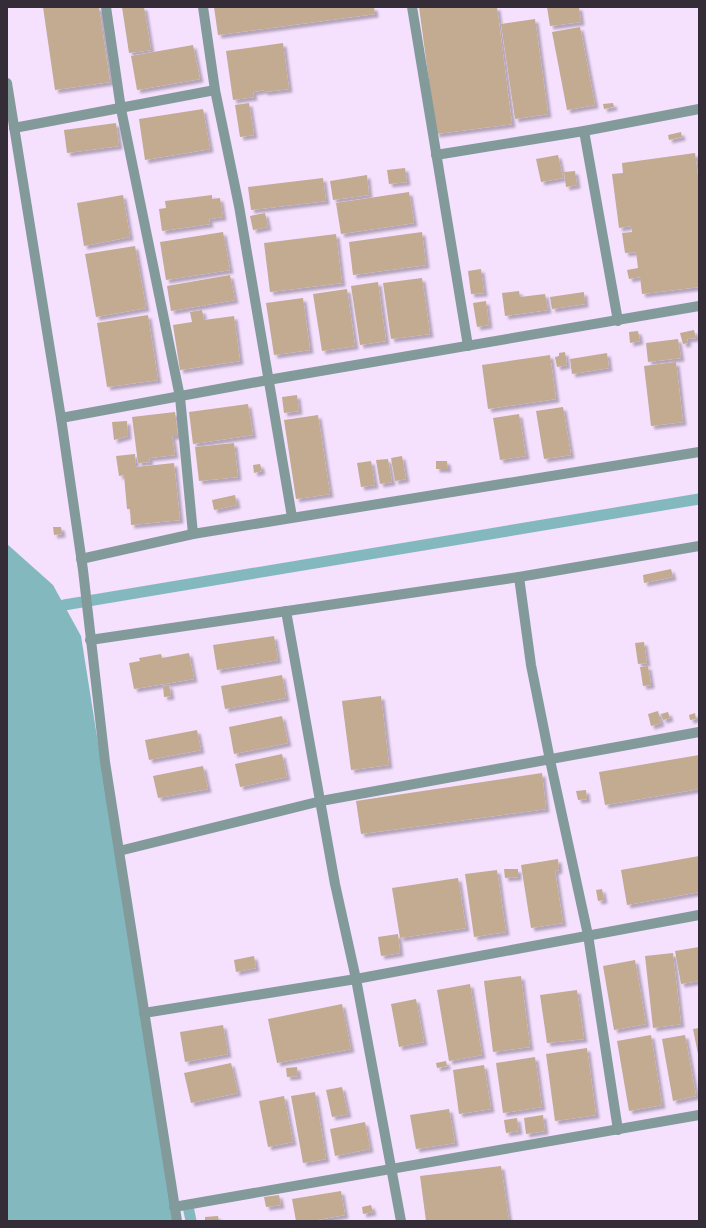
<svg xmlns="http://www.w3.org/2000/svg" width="706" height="1228" font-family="'Zilla Slab',serif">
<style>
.water{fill:#83b8bf}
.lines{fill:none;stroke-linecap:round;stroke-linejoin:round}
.canal{stroke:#83b8bf;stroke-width:11}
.building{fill:#c2ab90;filter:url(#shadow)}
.minor{stroke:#839a9b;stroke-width:10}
</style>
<defs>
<filter id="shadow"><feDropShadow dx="3.5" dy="3.5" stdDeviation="1" flood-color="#0004"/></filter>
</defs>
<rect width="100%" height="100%" fill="#f5e0fe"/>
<path class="water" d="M 7,544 L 53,585 L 81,636 L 174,1221 L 7,1221 Z"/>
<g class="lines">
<g class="canal">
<path d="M 64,605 L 699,499"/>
<path d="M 188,1206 L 191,1221"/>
</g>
</g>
<g class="building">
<path d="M 43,7 L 99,7 L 110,82 L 55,90 Z"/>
<path d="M 122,7 L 144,7 L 151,50 L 129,53 Z"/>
<path d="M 214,7 L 374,7 L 375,14 L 218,35 Z"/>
<path d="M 419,7 L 497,7 L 512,124 L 436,134 Z"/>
<path d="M 547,7 L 579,7 L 581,22 L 550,26 Z"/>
<path d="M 535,19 L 548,114 L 515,119 L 501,24 Z"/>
<path d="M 580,27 L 595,105 L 567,110 L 552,32 Z"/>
<path d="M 283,43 L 289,89 L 264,92 L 264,90 L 253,92 L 254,97 L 233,100 L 226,51 Z"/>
<path d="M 193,45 L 200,79 L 137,90 L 131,56 Z"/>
<path d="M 249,103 L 254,135 L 240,137 L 235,105 Z"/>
<path d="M 613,103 L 614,107 L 604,109 L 603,104 Z"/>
<path d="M 203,109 L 210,149 L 145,160 L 139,119 Z"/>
<path d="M 116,123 L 119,146 L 67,153 L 64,130 Z"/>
<path d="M 681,132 L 682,137 L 669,140 L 668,135 Z"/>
<path d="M 695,153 L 699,184 L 699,287 L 642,294 L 640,277 L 629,279 L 627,270 L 638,268 L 636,252 L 625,253 L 622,233 L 632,232 L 631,226 L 619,228 L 612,174 L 623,173 L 622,163 Z"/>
<path d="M 558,155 L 563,178 L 541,182 L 536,159 Z"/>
<path d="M 405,168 L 407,182 L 389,184 L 387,170 Z"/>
<path d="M 575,171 L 577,185 L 566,187 L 564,172 Z"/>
<path d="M 367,175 L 369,195 L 333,200 L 330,181 Z"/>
<path d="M 323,178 L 326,201 L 251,210 L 248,187 Z"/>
<path d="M 409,192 L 414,223 L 341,234 L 336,203 Z"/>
<path d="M 123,195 L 130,237 L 84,246 L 77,203 Z"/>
<path d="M 212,195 L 212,199 L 220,198 L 223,217 L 209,219 L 210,224 L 162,231 L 159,209 L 166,208 L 165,201 Z"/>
<path d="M 265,213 L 268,227 L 253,230 L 250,216 Z"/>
<path d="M 223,232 L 230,270 L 166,280 L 160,242 Z"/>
<path d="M 422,232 L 426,265 L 353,275 L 349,242 Z"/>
<path d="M 336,234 L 342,283 L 270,292 L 264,243 Z"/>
<path d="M 135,246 L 146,308 L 96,317 L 85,254 Z"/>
<path d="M 481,269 L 484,293 L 471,294 L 468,271 Z"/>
<path d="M 230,275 L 235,300 L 171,311 L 167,286 Z"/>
<path d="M 422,278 L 430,334 L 391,339 L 383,283 Z"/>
<path d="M 378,282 L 386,341 L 360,345 L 351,286 Z"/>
<path d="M 347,289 L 355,346 L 322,351 L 313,294 Z"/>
<path d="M 519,291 L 520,297 L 545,294 L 548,310 L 505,316 L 502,293 Z"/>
<path d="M 584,292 L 585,304 L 552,309 L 550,297 Z"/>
<path d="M 303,298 L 310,350 L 274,355 L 266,303 Z"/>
<path d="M 486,301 L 489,325 L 477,327 L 473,303 Z"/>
<path d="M 202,310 L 204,320 L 234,316 L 240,361 L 180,370 L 173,325 L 192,322 L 190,312 Z"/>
<path d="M 148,315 L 158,380 L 107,387 L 97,323 Z"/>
<path d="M 694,330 L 696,338 L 687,339 L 688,343 L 683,344 L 680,333 Z"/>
<path d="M 638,331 L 640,341 L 630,343 L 629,332 Z"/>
<path d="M 678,339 L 681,358 L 648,362 L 646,343 Z"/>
<path d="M 565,352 L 567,365 L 557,367 L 555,357 L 559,356 L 559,353 Z"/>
<path d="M 607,353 L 609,368 L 572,374 L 570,359 Z"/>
<path d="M 550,355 L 556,399 L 488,409 L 482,365 Z"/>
<path d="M 676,362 L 683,422 L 651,426 L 644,366 Z"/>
<path d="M 297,395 L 299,411 L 284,413 L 282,397 Z"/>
<path d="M 248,404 L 253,435 L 193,444 L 189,412 Z"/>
<path d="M 563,407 L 571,455 L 544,459 L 536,411 Z"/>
<path d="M 175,412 L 178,436 L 172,436 L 175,455 L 149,458 L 150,462 L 138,463 L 132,417 Z"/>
<path d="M 519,414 L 526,456 L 500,460 L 493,418 Z"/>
<path d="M 318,415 L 330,494 L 296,499 L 284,420 Z"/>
<path d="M 127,421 L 128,436 L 114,440 L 112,422 Z"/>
<path d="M 234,443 L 238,477 L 199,481 L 195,447 Z"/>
<path d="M 135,454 L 136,467 L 174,463 L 180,520 L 131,525 L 130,509 L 127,509 L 124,475 L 119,476 L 116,456 Z"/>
<path d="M 402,456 L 406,479 L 395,481 L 391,458 Z"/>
<path d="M 388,459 L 392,482 L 380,484 L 376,460 Z"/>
<path d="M 371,461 L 375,485 L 361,487 L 357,463 Z"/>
<path d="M 436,461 L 447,461 L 448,469 L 436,469 Z"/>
<path d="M 260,464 L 262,471 L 254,473 L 253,465 Z"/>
<path d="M 235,495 L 237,505 L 214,510 L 212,500 Z"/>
<path d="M 53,527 L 61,527 L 62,534 L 54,535 Z"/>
<path d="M 671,569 L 673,577 L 644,583 L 643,575 Z"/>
<path d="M 274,636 L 278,660 L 217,670 L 213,645 Z"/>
<path d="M 644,642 L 647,663 L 638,664 L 635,643 Z"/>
<path d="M 189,653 L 194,679 L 134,689 L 129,663 L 140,661 L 139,658 L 161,654 L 162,658 Z"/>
<path d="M 648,666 L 651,685 L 643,686 L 640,667 Z"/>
<path d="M 282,675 L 286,698 L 225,709 L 221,686 Z"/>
<path d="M 169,685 L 171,696 L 164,697 L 163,686 Z"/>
<path d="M 381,696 L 389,765 L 351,770 L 342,701 Z"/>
<path d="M 658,711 L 661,723 L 651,726 L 648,714 Z"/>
<path d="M 668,712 L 670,718 L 663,720 L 661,714 Z"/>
<path d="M 695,713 L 696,719 L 690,720 L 689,715 Z"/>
<path d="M 282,716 L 288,743 L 234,754 L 229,727 Z"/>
<path d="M 197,730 L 201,750 L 149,760 L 145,740 Z"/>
<path d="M 282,754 L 287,777 L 240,787 L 235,764 Z"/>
<path d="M 699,755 L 699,789 L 605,805 L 599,772 Z"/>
<path d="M 203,766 L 208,789 L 158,798 L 153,776 Z"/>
<path d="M 542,773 L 546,809 L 361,834 L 356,801 Z"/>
<path d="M 586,790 L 587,799 L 578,800 L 576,791 Z"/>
<path d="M 699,856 L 699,892 L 627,905 L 621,870 Z"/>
<path d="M 558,859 L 559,870 L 555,871 L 563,923 L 531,928 L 521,865 Z"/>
<path d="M 504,869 L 518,869 L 518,877 L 505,878 Z"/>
<path d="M 497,870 L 506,932 L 474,937 L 465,874 Z"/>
<path d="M 458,878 L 466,928 L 400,938 L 392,888 Z"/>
<path d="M 602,889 L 604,900 L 598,901 L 596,890 Z"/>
<path d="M 398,934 L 400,953 L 381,956 L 378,937 Z"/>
<path d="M 699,947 L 699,981 L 681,984 L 675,951 Z"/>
<path d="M 673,953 L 681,1024 L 653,1028 L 645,956 Z"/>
<path d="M 254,956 L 256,968 L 236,972 L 234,960 Z"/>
<path d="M 635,960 L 646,1024 L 614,1030 L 603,966 Z"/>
<path d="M 521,976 L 530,1047 L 493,1052 L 484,981 Z"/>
<path d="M 470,984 L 482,1055 L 449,1061 L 437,990 Z"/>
<path d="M 577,990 L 584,1039 L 547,1043 L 540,995 Z"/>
<path d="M 416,999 L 424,1042 L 399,1047 L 391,1004 Z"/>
<path d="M 342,1004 L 351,1049 L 277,1063 L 268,1019 Z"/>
<path d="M 223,1025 L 228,1054 L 185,1062 L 180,1032 Z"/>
<path d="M 699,1028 L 699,1053 L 698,1054 L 693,1029 Z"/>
<path d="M 651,1035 L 662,1105 L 629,1111 L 617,1041 Z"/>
<path d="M 685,1035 L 696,1096 L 673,1101 L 662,1039 Z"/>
<path d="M 587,1048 L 596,1115 L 555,1121 L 546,1054 Z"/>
<path d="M 535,1057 L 542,1107 L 503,1113 L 496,1063 Z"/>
<path d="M 446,1061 L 447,1066 L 437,1068 L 436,1063 Z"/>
<path d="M 231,1063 L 238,1093 L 191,1103 L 184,1073 Z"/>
<path d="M 484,1065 L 491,1109 L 459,1114 L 453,1070 Z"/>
<path d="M 297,1067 L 298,1076 L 287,1077 L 286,1068 Z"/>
<path d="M 342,1087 L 348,1114 L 332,1117 L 326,1090 Z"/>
<path d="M 315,1092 L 326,1159 L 303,1163 L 291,1096 Z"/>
<path d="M 284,1096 L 293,1142 L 268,1147 L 259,1101 Z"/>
<path d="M 449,1109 L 455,1143 L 416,1149 L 410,1115 Z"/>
<path d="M 543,1115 L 545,1131 L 526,1134 L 524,1118 Z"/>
<path d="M 517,1118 L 519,1131 L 506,1133 L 504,1120 Z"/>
<path d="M 365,1122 L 370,1149 L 335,1156 L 330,1129 Z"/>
<path d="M 501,1166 L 509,1221 L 426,1221 L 420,1176 Z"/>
<path d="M 341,1191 L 345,1215 L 311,1221 L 296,1221 L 292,1199 Z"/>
<path d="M 279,1195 L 281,1205 L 266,1207 L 264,1197 Z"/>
<path d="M 371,1205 L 373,1212 L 363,1214 L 362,1207 Z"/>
<path d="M 218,1216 L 219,1221 L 205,1221 L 205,1217 Z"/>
</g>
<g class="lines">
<g class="minor">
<path d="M 106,7 L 121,109 L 180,397 L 193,534"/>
<path d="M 203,7 L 215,90 L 239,206 L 292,517"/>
<path d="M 412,7 L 468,346"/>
<path d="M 7,83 L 61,418 L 83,570 L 105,762 L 177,1221"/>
<path d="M 14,128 L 215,90"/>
<path d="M 584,131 L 618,321"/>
<path d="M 436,155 L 584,131 L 699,109"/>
<path d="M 61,418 L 268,380 L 699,306"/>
<path d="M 81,559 L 193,534 L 699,452"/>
<path d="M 519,577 L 531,665 L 550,760 L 588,935 L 618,1130"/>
<path d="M 286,611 L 335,884 L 356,979 L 401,1221"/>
<path d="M 90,640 L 519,577 L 699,546"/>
<path d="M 119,851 L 321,801 L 699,732"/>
<path d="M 144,1013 L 356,979 L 699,915"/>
<path d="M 174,1207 L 699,1115"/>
</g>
</g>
<rect width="706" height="1228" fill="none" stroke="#342c37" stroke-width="16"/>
</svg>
